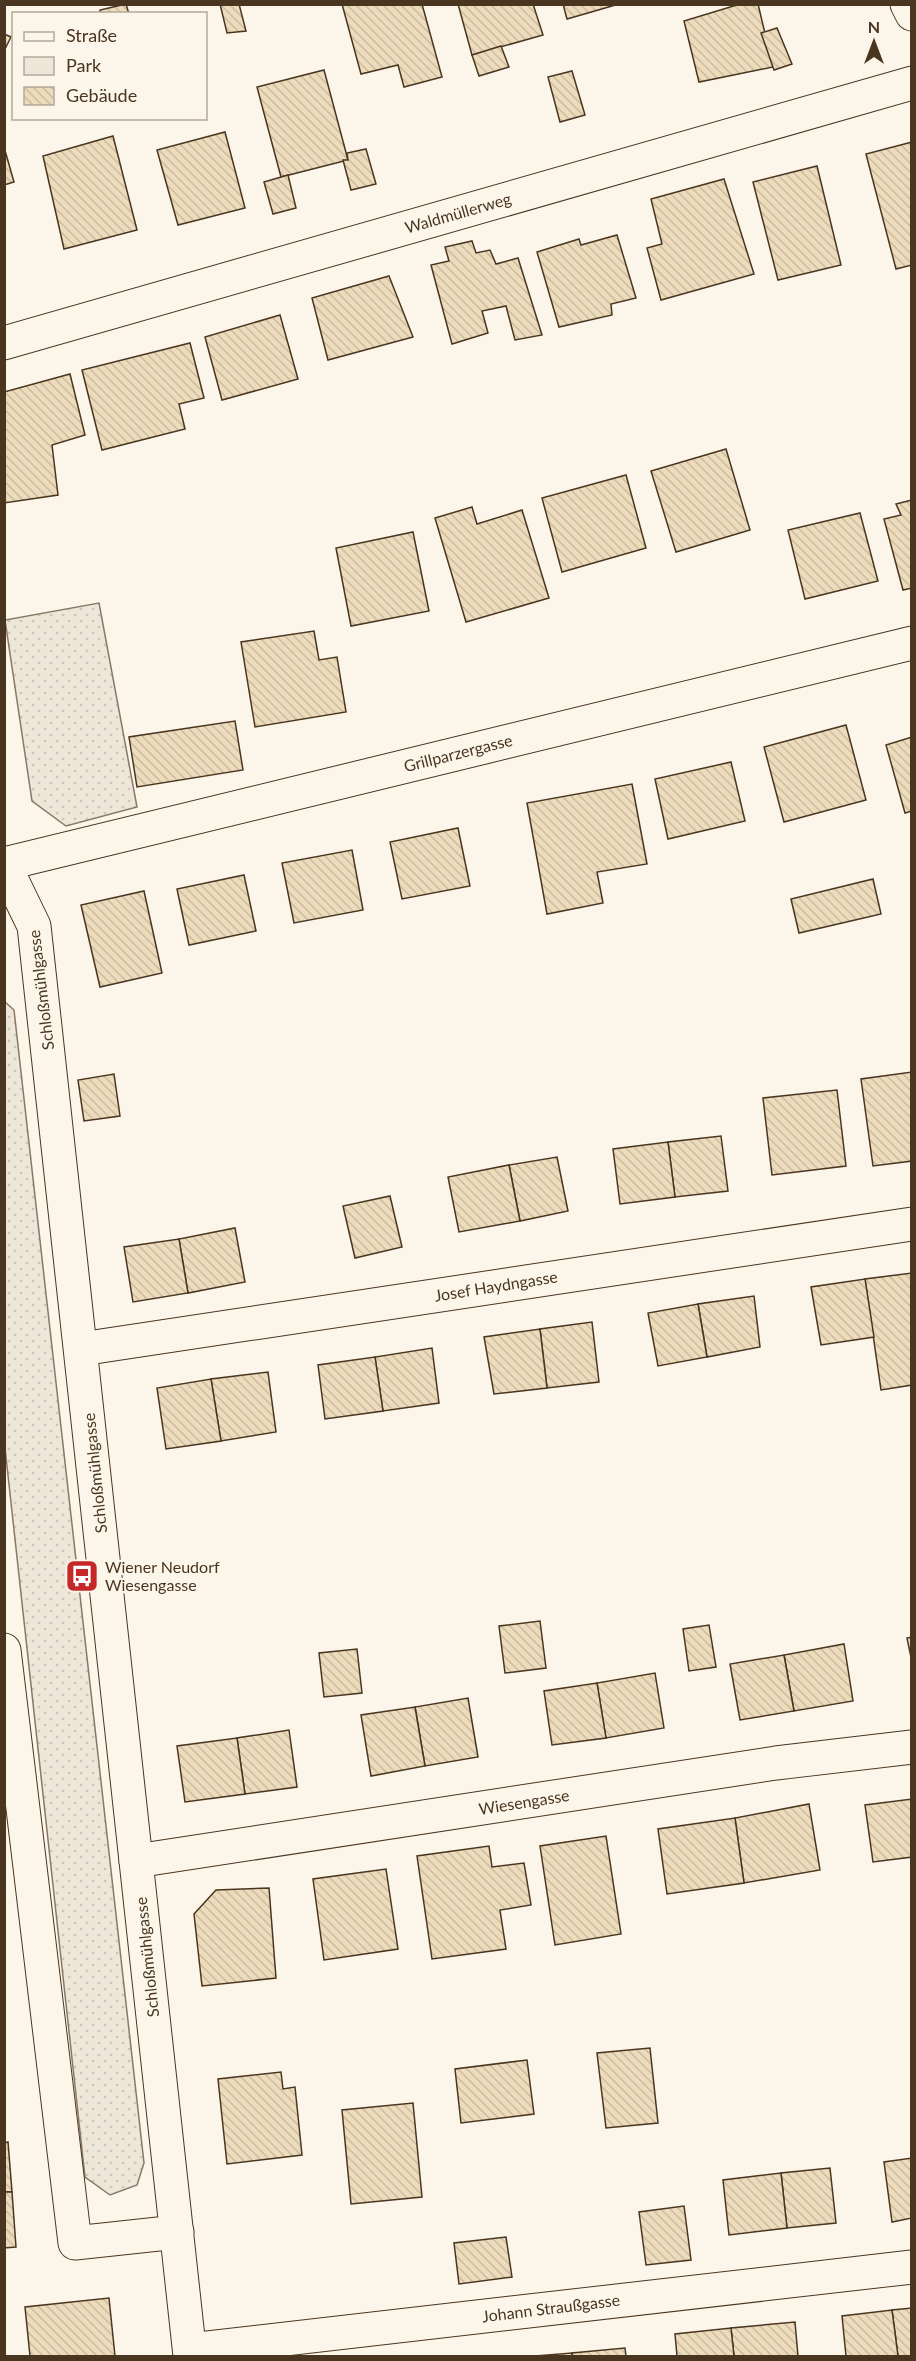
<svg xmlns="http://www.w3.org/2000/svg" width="916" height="2361" font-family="Lato,sans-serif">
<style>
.green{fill:url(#green-dots);stroke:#887966;stroke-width:1.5}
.building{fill:url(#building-back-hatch);stroke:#4a3520;stroke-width:1.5}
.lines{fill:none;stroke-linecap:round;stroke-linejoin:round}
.minor-casing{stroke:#4a3520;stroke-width:35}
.minor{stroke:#fbf6e9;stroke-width:33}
.labels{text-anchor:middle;stroke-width:4.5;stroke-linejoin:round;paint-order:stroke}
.street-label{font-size:16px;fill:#4a3520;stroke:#fbf6e9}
.poi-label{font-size:16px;fill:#4a3520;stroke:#fbf6e9;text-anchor:start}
</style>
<defs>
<pattern id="green-dots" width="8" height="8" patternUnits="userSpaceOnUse" patternTransform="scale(1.5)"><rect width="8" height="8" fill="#ede6d9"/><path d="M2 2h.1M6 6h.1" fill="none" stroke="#cdc6ba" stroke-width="1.8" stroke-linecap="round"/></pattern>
<pattern id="building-back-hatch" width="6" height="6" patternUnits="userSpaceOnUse" patternTransform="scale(1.5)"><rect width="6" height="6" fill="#ecdcbc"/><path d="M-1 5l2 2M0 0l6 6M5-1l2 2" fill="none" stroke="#ccbda1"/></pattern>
</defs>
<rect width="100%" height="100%" fill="#fbf6e9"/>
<g class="green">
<path d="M 99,603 L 137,807 L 66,826 L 32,801 L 5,620 Z"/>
<path d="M 4,1001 L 14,1010 L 144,2163 L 137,2185 L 110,2195 L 85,2177 L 5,1448 Z"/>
</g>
<g class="building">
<path d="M 126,4 L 129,14 L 100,14 L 100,10 Z"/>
<path d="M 220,4 L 239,4 L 246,31 L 227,33 Z"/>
<path d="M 342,4 L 422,4 L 442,77 L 404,87 L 398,65 L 361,74 Z"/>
<path d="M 458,4 L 533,4 L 543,35 L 472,55 Z"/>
<path d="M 563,4 L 619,4 L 567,19 Z"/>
<path d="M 740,4 L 758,4 L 773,67 L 699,82 L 684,21 Z"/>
<path d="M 777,28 L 792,64 L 774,70 L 761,33 Z"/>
<path d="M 4,34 L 11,37 L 4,51 Z"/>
<path d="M 501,46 L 509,67 L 479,76 L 472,55 Z"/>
<path d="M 324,70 L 348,160 L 281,177 L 257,87 Z"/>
<path d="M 572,71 L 585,115 L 560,122 L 548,77 Z"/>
<path d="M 225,132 L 245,208 L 178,225 L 157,150 Z"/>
<path d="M 113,136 L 137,230 L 64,249 L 43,156 Z"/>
<path d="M 912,142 L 912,265 L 896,269 L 866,154 Z"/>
<path d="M 4,147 L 14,182 L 4,185 Z"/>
<path d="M 366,149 L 376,184 L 351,190 L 343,160 L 348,160 L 347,153 Z"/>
<path d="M 817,166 L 841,265 L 778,280 L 753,182 Z"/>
<path d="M 288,175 L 296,208 L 273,214 L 264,182 Z"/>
<path d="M 724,179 L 754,274 L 661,300 L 647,248 L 662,244 L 651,199 Z"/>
<path d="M 617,235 L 636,298 L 611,304 L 612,315 L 559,327 L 537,252 L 579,239 L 581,245 Z"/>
<path d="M 472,241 L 476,253 L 490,250 L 496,264 L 518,258 L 542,335 L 515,340 L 506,306 L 482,311 L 488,333 L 452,344 L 431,265 L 449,261 L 445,247 Z"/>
<path d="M 389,276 L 413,337 L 328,360 L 312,298 Z"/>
<path d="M 280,315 L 298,379 L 222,400 L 205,337 Z"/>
<path d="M 190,343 L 204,398 L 179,404 L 185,429 L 102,450 L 82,370 Z"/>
<path d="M 70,374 L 85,435 L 52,445 L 58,495 L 4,503 L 4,392 Z"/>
<path d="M 726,449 L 750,530 L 676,552 L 651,471 Z"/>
<path d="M 626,475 L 646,548 L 562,572 L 542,498 Z"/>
<path d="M 912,500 L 912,588 L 903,590 L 884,519 L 901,515 L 896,504 Z"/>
<path d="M 472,507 L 477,524 L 522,510 L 549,598 L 466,622 L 435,518 Z"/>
<path d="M 860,513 L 878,581 L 805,599 L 788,530 Z"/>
<path d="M 413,532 L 429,611 L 351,626 L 336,548 Z"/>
<path d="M 314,631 L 319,660 L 337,657 L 346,712 L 255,727 L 241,642 Z"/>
<path d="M 235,721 L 243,770 L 137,787 L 129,737 Z"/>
<path d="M 846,725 L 866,800 L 784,822 L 764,747 Z"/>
<path d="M 912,737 L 912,811 L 905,813 L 886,745 Z"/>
<path d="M 731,762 L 745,821 L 668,839 L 655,779 Z"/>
<path d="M 632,784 L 647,864 L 597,872 L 603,903 L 547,914 L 527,803 Z"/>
<path d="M 458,828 L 470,886 L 402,899 L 390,842 Z"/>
<path d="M 352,850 L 363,910 L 294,923 L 282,863 Z"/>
<path d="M 244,875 L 256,931 L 189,945 L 177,889 Z"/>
<path d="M 873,879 L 881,914 L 799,933 L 791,899 Z"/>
<path d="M 144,891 L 162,973 L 100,987 L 81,905 Z"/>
<path d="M 912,1072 L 912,1161 L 873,1166 L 861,1079 Z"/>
<path d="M 114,1074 L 120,1116 L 84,1121 L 78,1080 Z"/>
<path d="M 837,1090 L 846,1166 L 772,1175 L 763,1098 Z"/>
<path d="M 721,1136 L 728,1191 L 675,1197 L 668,1142 Z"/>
<path d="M 668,1142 L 675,1197 L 620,1204 L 613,1149 Z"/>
<path d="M 557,1157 L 568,1211 L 520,1221 L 509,1165 Z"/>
<path d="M 509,1165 L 520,1221 L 459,1232 L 448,1177 Z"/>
<path d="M 390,1196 L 402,1247 L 355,1258 L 343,1206 Z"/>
<path d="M 235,1228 L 245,1282 L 188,1293 L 179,1239 Z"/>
<path d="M 179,1239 L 188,1293 L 133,1302 L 124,1247 Z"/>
<path d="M 912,1273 L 912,1385 L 881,1390 L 865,1279 Z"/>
<path d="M 865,1279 L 874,1337 L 821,1345 L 811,1287 Z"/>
<path d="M 754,1296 L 760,1347 L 707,1357 L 698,1304 Z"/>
<path d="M 698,1304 L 707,1357 L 658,1366 L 648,1313 Z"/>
<path d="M 592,1322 L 599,1382 L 547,1388 L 540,1329 Z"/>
<path d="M 540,1329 L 547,1388 L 494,1394 L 484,1337 Z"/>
<path d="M 432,1348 L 439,1403 L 383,1411 L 375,1357 Z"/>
<path d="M 375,1357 L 383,1411 L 325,1419 L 318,1365 Z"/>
<path d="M 268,1372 L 276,1432 L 221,1441 L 211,1379 Z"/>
<path d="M 211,1379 L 221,1441 L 166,1449 L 157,1388 Z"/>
<path d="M 540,1621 L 546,1668 L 505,1673 L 499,1626 Z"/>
<path d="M 709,1625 L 716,1667 L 689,1671 L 683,1629 Z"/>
<path d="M 912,1637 L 912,1662 L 907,1638 Z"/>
<path d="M 844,1644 L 853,1701 L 794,1711 L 784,1655 Z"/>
<path d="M 357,1649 L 362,1693 L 324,1697 L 319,1653 Z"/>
<path d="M 784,1655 L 794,1711 L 740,1720 L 730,1664 Z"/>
<path d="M 655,1673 L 664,1728 L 606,1738 L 597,1683 Z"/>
<path d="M 597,1683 L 606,1738 L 552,1745 L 544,1691 Z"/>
<path d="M 468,1698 L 478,1757 L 425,1766 L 415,1707 Z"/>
<path d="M 415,1707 L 425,1766 L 371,1776 L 361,1715 Z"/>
<path d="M 289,1730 L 297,1787 L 245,1794 L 237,1738 Z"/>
<path d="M 237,1738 L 245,1794 L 185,1802 L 177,1746 Z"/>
<path d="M 912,1799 L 912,1857 L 873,1862 L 865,1805 Z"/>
<path d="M 809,1804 L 820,1870 L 744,1883 L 735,1818 Z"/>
<path d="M 735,1818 L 744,1883 L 667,1894 L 658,1829 Z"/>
<path d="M 606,1836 L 621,1934 L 555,1945 L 540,1846 Z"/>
<path d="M 489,1846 L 492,1867 L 524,1863 L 531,1905 L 500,1910 L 506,1949 L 432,1959 L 417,1856 Z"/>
<path d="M 386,1869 L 398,1949 L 324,1960 L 313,1879 Z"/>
<path d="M 269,1888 L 276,1978 L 202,1986 L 194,1914 L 216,1890 Z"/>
<path d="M 650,2048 L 658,2123 L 606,2128 L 597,2053 Z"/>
<path d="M 527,2060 L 534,2114 L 461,2123 L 455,2069 Z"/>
<path d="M 281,2072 L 283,2089 L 295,2087 L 302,2155 L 227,2164 L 218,2079 Z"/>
<path d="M 413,2103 L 422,2197 L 351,2204 L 342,2110 Z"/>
<path d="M 8,2142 L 12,2192 L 4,2192 L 4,2143 Z"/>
<path d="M 912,2158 L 912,2218 L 892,2222 L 884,2162 Z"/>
<path d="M 830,2168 L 836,2223 L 787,2228 L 781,2173 Z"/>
<path d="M 781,2173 L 787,2228 L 729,2235 L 723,2180 Z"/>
<path d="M 4,2192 L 12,2192 L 16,2247 L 4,2248 Z"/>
<path d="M 684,2206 L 691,2260 L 646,2265 L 639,2212 Z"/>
<path d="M 506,2237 L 512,2277 L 459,2284 L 454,2243 Z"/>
<path d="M 109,2298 L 115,2356 L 30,2356 L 25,2307 Z"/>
<path d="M 912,2308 L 912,2356 L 898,2356 L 892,2310 Z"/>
<path d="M 892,2310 L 898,2356 L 846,2356 L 842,2316 Z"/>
<path d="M 795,2322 L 798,2356 L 734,2356 L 731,2328 Z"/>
<path d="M 731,2328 L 734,2356 L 677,2356 L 675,2334 Z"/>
<path d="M 625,2348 L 626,2356 L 572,2356 L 572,2353 Z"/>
<path d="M 572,2353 L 572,2356 L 535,2356 Z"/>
</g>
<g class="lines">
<g class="minor-casing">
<g id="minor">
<path d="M 907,4 L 912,14"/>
<path d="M 4,343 L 912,83"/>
<path d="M 4,864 L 34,926 L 190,2356"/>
<path d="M 4,864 L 912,643"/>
<path d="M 81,1349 L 912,1224"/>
<path d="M 4,1650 L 75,2243 L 177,2232"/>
<path d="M 136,1861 L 776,1763 L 912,1747"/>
<path d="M 190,2350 L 912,2267"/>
</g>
</g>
<use href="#minor" class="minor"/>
</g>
<defs>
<g id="bus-square" transform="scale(1.725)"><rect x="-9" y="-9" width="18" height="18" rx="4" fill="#c62828" stroke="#fbf6e9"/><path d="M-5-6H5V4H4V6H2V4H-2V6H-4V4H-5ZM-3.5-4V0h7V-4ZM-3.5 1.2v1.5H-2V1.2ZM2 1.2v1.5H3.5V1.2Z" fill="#fff"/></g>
</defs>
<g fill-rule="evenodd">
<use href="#bus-square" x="82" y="1576"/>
</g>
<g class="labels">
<g class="street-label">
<text transform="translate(458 213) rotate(-16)" y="6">Waldmüllerweg</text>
<text transform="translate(458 753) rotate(-14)" y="6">Grillparzergasse</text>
<text transform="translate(41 990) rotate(-97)" y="6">Schloßmühlgasse</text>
<text transform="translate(496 1286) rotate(-9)" y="6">Josef Haydngasse</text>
<text transform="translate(95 1473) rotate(-96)" y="6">Schloßmühlgasse</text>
<text transform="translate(524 1802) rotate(-9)" y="6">Wiesengasse</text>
<text transform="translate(147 1957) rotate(-96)" y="6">Schloßmühlgasse</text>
<text transform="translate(551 2308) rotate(-7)" y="6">Johann Straußgasse</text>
</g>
<g class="poi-label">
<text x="105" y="1573">Wiener Neudorf<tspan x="105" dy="18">Wiesengasse</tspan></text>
</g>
</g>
<rect width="916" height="2361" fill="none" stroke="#4a3520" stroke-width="12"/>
<rect x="12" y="12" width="195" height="108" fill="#fbf6e9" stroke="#b4a999" stroke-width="1.5"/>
<rect x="24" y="32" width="30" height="9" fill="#fbf6e9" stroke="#b4a999" stroke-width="1.5"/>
<text x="66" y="42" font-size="18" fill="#4a3520">Straße</text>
<rect x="24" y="57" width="30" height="18" fill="#ede6d9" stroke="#b4a999" stroke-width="1.5"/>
<text x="66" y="72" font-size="18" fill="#4a3520">Park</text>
<rect x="24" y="87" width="30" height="18" fill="url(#building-back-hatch)" stroke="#b4a999" stroke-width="1.5"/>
<text x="66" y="102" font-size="18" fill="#4a3520">Gebäude</text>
<g transform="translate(874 42)" stroke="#fbf6e9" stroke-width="4.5" paint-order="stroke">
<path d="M0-4.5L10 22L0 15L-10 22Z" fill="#4a3520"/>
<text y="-9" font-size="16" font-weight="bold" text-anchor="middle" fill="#4a3520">N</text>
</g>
</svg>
